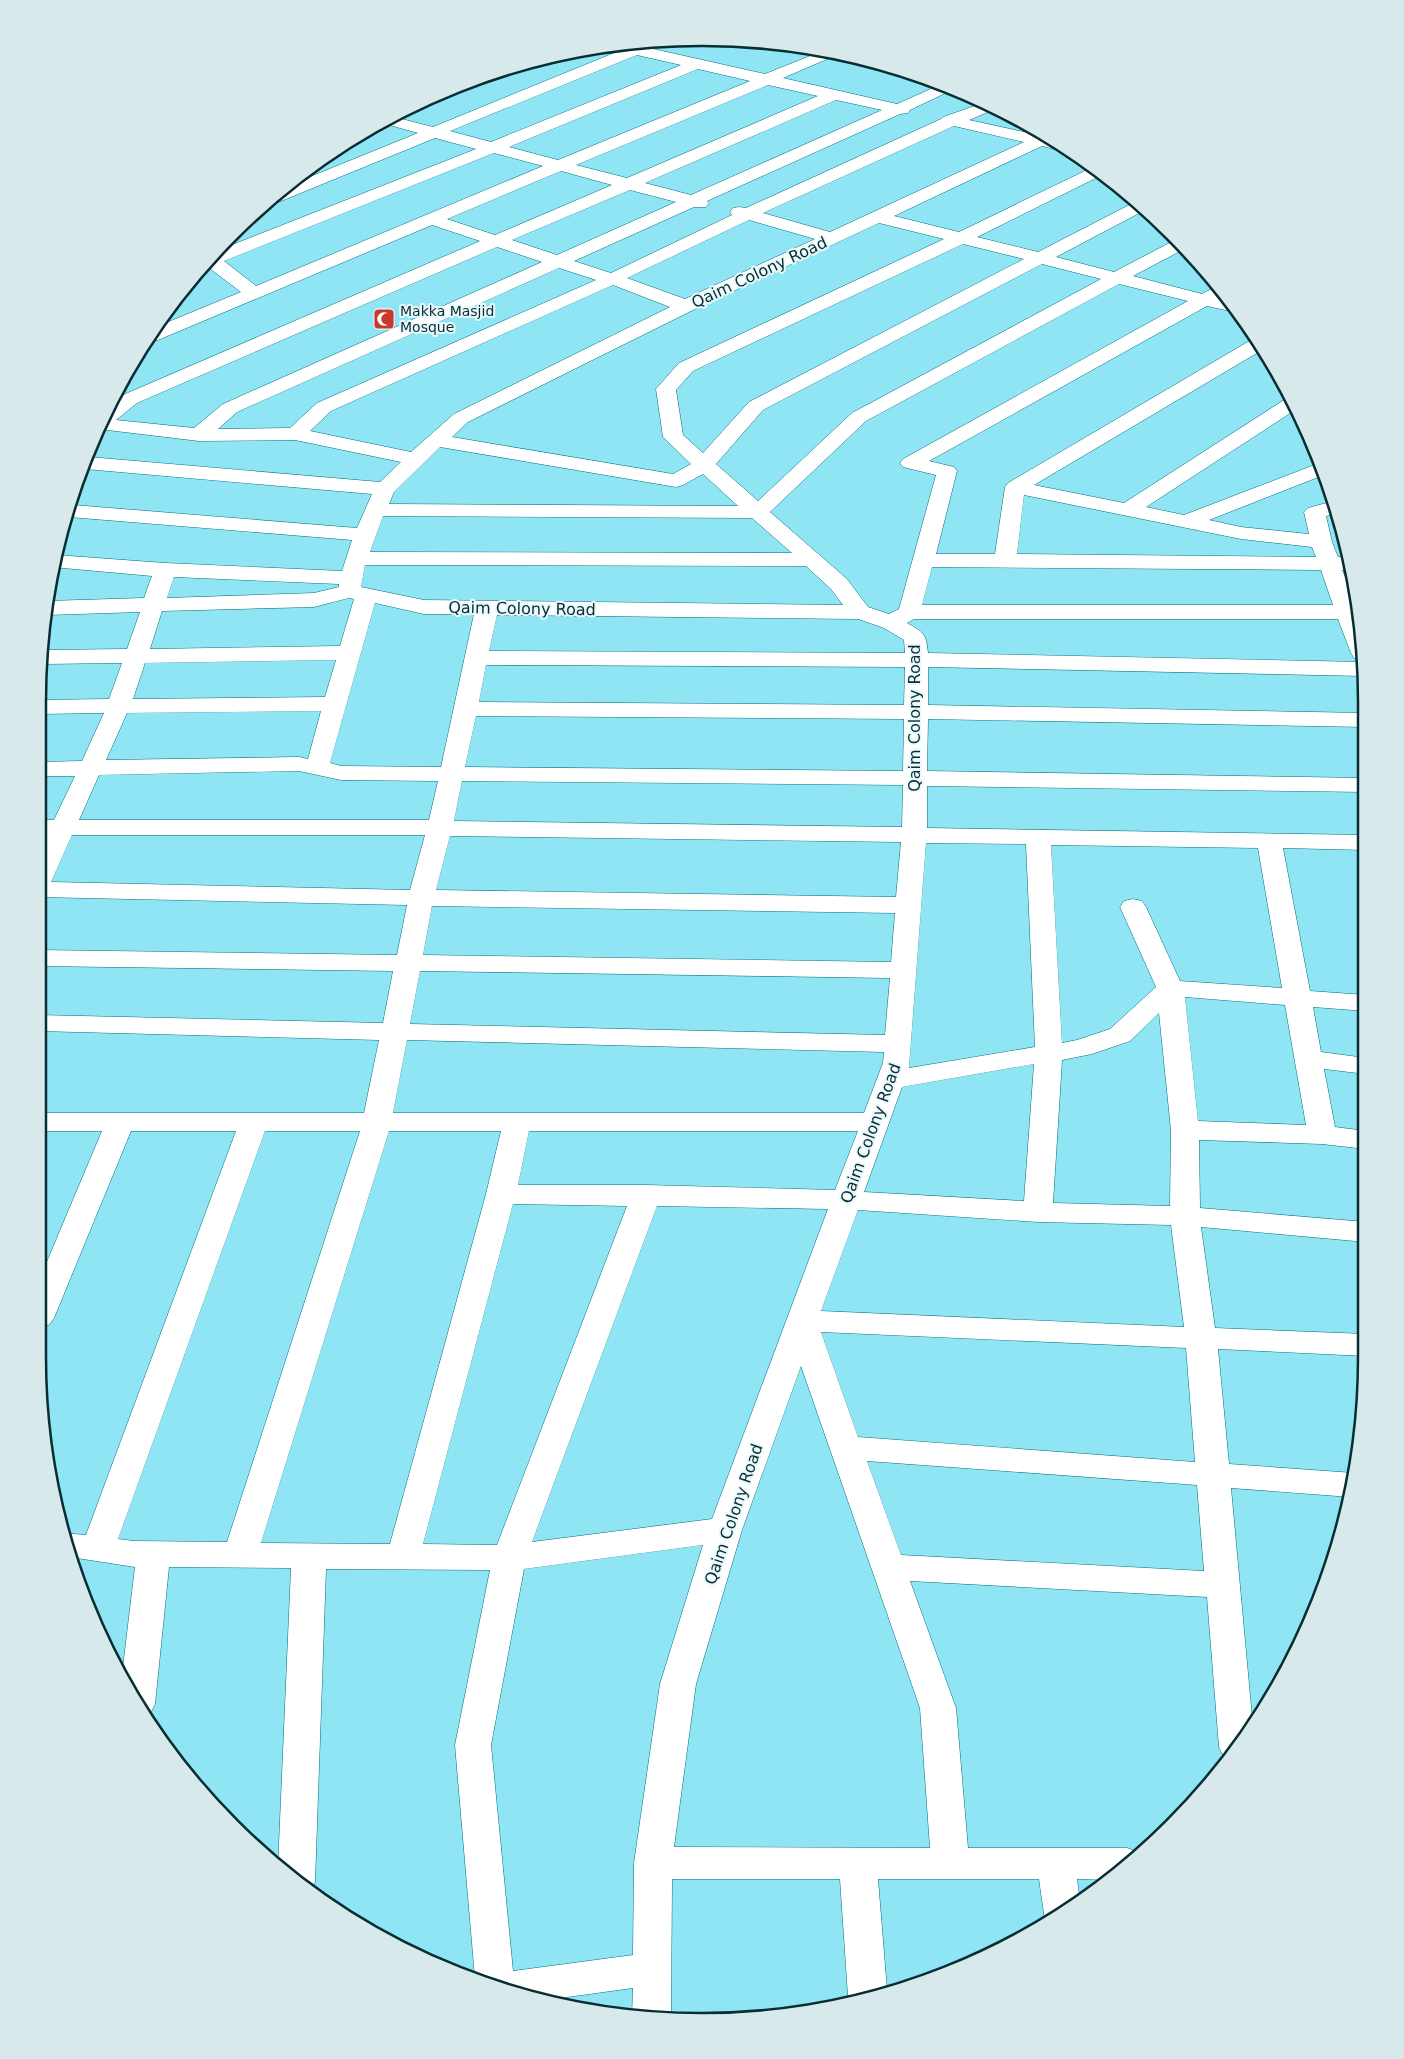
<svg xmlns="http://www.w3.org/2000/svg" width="1404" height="2059" font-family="'DejaVu Sans',sans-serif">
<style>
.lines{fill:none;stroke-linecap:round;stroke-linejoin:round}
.minor-casing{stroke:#016f7d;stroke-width:1}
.minor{fill:#fff;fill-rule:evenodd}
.labels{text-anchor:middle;stroke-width:4;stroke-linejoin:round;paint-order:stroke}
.far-poi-label{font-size:14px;fill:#082e34;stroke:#eaf9fc;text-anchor:start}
.street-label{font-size:16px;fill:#082e34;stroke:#eaf9fc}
.rim{fill:none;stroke:#082e34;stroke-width:2.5}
</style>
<rect width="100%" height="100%" fill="#8fe5f4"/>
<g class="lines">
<g class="minor-casing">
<g id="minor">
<path d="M 631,44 L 765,74 L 825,50 L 841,53 L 783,78 L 897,104 L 942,84 L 956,88 L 910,110 L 908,113 L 900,114 L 707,201 L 709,203 L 706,207 L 694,207 L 574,261 L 611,273 L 732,215 L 730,212 L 733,208 L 739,207 L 746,208 L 941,119 L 943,117 L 983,103 L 995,109 L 969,120 L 1038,135 L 1042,134 L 1073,151 L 1067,152 L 1042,146 L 894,216 L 959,232 L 1093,167 L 1102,175 L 977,237 L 1038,252 L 1135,202 L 1145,210 L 1056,257 L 1114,272 L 1177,239 L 1186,248 L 1133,276 L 1202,294 L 1219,285 L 1227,295 L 1220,298 L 1232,301 L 1239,313 L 1207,306 L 929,461 L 954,467 L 957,471 L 936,554 L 995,554 L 1005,487 L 1008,483 L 1251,340 L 1255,339 L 1262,350 L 1034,485 L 1124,503 L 1287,398 L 1291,397 L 1298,408 L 1146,507 L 1184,515 L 1317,464 L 1321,476 L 1209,520 L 1241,527 L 1309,534 L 1304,512 L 1308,508 L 1330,502 L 1334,514 L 1326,516 L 1332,542 L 1338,557 L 1349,557 L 1353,570 L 1342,570 L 1357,605 L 1362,660 L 1354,658 L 1351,653 L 1338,619 L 914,619 L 907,623 C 924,633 926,633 928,653 L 1363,662 L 1364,676 L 928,667 L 928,705 L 1366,713 L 1366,727 L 928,719 L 927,771 L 1366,778 L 1366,792 L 927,786 L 927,828 L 1366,835 L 1366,850 L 1283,848 L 1310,991 L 1366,995 L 1366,1011 L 1313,1007 L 1321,1052 L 1366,1058 L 1366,1074 L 1324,1069 L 1335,1127 L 1366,1131 L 1366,1149 L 1322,1144 L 1199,1140 L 1200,1208 L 1366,1222 L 1366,1242 L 1201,1227 L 1215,1328 L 1366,1334 L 1366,1356 L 1218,1349 L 1229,1464 L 1354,1473 L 1354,1487 L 1351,1497 L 1231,1488 L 1253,1728 L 1228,1758 L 1224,1757 L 1219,1747 L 1207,1597 L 910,1581 L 956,1708 L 968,1848 L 1127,1848 L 1140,1853 L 1108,1880 L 1077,1879 L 1080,1902 L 1048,1923 L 1044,1914 L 1039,1879 L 878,1879 L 887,1990 L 851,2002 L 848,1996 L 840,1879 L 672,1879 L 671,2018 L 632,2016 L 633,1988 L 553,1999 L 475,1978 L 455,1745 L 490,1570 L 326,1569 L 315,1882 L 310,1892 L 278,1867 L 291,1568 L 169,1567 L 155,1704 L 150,1714 L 144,1716 L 122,1675 L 135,1567 L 70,1557 L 61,1533 L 86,1535 L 236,1131 L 131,1131 L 54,1318 L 49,1325 L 38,1328 L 38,1283 L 102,1131 L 38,1131 L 38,1113 L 364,1113 L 379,1040 L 38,1031 L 38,1015 L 383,1023 L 393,971 L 38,966 L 38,950 L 397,955 L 407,905 L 38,897 L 38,856 L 47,835 L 38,834 L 38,820 L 54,820 L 75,776 L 38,776 L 38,762 L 82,761 L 104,713 L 38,714 L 38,700 L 109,699 L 122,663 L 42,664 L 43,650 L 127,649 L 140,612 L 47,615 L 47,601 L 144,598 L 152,576 L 52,567 L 56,555 L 165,563 L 342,571 L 352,540 L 69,517 L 73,505 L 357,528 L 372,494 L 85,469 L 89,457 L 380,482 L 401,462 L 295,440 L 199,441 L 99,429 L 106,408 L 123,395 L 480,241 L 432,225 L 158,340 L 148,341 L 156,327 L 241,292 L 204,264 L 214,252 L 476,149 L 435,138 L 281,201 L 270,201 L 290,185 L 418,133 L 382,123 L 394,117 L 433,127 L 619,51 L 612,49 L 610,47 ZM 637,55 L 681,65 L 491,142 L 450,131 ZM 698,69 L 750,81 L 558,160 L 509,147 ZM 768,85 L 818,96 L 627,178 L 576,165 ZM 836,100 L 882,110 L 691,195 L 645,183 ZM 954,126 L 1024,142 L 830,232 L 763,213 ZM 494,153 L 543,166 L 256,286 L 224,261 ZM 561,171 L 612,185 L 495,235 L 447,219 ZM 630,190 L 676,202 L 557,255 L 512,240 ZM 749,220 L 815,239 L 685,299 L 627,278 ZM 879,223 L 944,239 L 679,363 L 656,389 L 663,437 L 691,464 L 673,474 L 452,437 L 468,422 L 693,310 ZM 963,244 L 1024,259 L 749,402 L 703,453 L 683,435 L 676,390 L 693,371 ZM 497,247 L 542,262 L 223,404 L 194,428 L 116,420 L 137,403 ZM 1042,264 L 1101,279 L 852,413 L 758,501 L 716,464 L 763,410 ZM 559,268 L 596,280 L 317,403 L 290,428 L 218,429 L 237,412 ZM 1119,284 L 1188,301 L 903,459 L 900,463 L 903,467 L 936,475 L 899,609 L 889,614 L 868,607 L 847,579 L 770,512 L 866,421 ZM 613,285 L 670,307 L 454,414 L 411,452 L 310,431 L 331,411 ZM 440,447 L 676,487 L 683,485 L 703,474 L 738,506 L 389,504 L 394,492 ZM 1024,495 L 1241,539 L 1312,547 L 1316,557 L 1017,554 ZM 383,516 L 752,518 L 792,553 L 370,552 ZM 365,565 L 806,566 L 831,589 L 843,605 L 424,600 L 361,587 ZM 932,567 L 1321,570 L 1333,605 L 922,605 ZM 174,577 L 339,584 L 339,587 L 314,593 L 167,598 ZM 349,598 L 354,599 L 340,646 L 150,649 L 162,611 L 314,607 ZM 375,603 L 424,614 L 474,614 L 441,767 L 341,766 L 330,763 ZM 497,615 L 858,619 L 884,628 L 904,640 L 905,653 L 489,651 ZM 336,660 L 325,697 L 133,699 L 145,663 ZM 486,665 L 905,667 L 904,705 L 479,702 ZM 321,711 L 308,759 L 299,757 L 106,760 L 127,713 ZM 476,716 L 904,719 L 903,771 L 465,767 ZM 299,771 L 341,780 L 438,781 L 429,820 L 79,820 L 99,775 ZM 462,781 L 903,785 L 902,827 L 454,821 ZM 72,835 L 425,835 L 410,890 L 51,882 ZM 450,836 L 901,842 L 896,897 L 436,890 ZM 926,843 L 1026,844 L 1035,1047 L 909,1068 ZM 1051,845 L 1258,848 L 1282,988 L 1180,981 L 1146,907 L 1142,901 L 1133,899 L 1124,901 L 1120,907 L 1156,987 L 1110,1029 L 1077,1040 L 1062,1043 ZM 432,906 L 895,913 L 891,962 L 423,955 ZM 420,971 L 890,978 L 885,1035 L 410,1024 ZM 1185,997 L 1285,1005 L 1306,1125 L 1198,1121 ZM 1159,1013 L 1171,1130 L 1170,1206 L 1053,1203 L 1062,1060 L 1092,1054 L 1130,1041 ZM 407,1040 L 884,1052 L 883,1063 L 864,1113 L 393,1113 ZM 1034,1064 L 1024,1201 L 864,1192 L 902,1087 ZM 265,1131 L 360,1131 L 227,1542 L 134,1541 L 118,1539 ZM 389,1131 L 501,1131 L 486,1194 L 390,1544 L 261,1543 ZM 529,1131 L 858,1131 L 835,1190 L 646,1185 L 518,1185 ZM 513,1204 L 627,1206 L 497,1545 L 423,1544 ZM 657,1206 L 828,1209 L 712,1519 L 532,1542 ZM 858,1210 L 1038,1222 L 1171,1225 L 1184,1327 L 821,1311 ZM 821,1332 L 1186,1348 L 1195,1462 L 858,1437 ZM 801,1366 L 920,1708 L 930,1848 L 674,1847 L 696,1684 L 742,1530 ZM 867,1461 L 1197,1485 L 1204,1571 L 901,1555 ZM 703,1545 L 660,1684 L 634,1863 L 633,1955 L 513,1971 L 491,1745 L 524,1569 Z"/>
<path d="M 462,84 L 464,86 C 459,93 445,97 437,94 Z"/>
</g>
</g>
<use href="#minor" class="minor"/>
</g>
<defs>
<g id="mosque-square" transform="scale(1.125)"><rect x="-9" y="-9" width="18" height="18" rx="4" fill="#c73a2c" stroke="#eaf9fc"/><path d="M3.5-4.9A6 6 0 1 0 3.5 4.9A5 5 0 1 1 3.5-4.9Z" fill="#fff"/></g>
</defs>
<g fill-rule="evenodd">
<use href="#mosque-square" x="384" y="319"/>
</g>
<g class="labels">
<g class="far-poi-label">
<text x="400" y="316">Makka Masjid<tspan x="400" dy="16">Mosque</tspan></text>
</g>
<g class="street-label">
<text transform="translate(759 272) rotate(-25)" y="6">Qaim Colony Road</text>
<text transform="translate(522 608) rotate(1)" y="6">Qaim Colony Road</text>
<text transform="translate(914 718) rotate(-90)" y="6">Qaim Colony Road</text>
<text transform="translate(870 1133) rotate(-70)" y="6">Qaim Colony Road</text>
<text transform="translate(733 1514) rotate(-71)" y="6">Qaim Colony Road</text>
</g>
</g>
<path d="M0 0H1404V2059H0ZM702 46H702A656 656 0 0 1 1358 702V1357A656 656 0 0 1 702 2013H702A656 656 0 0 1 46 1357V702A656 656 0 0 1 702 46Z" fill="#d8e9ec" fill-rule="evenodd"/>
<path class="rim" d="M702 46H702A656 656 0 0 1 1358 702V1357A656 656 0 0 1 702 2013H702A656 656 0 0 1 46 1357V702A656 656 0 0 1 702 46Z"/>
</svg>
